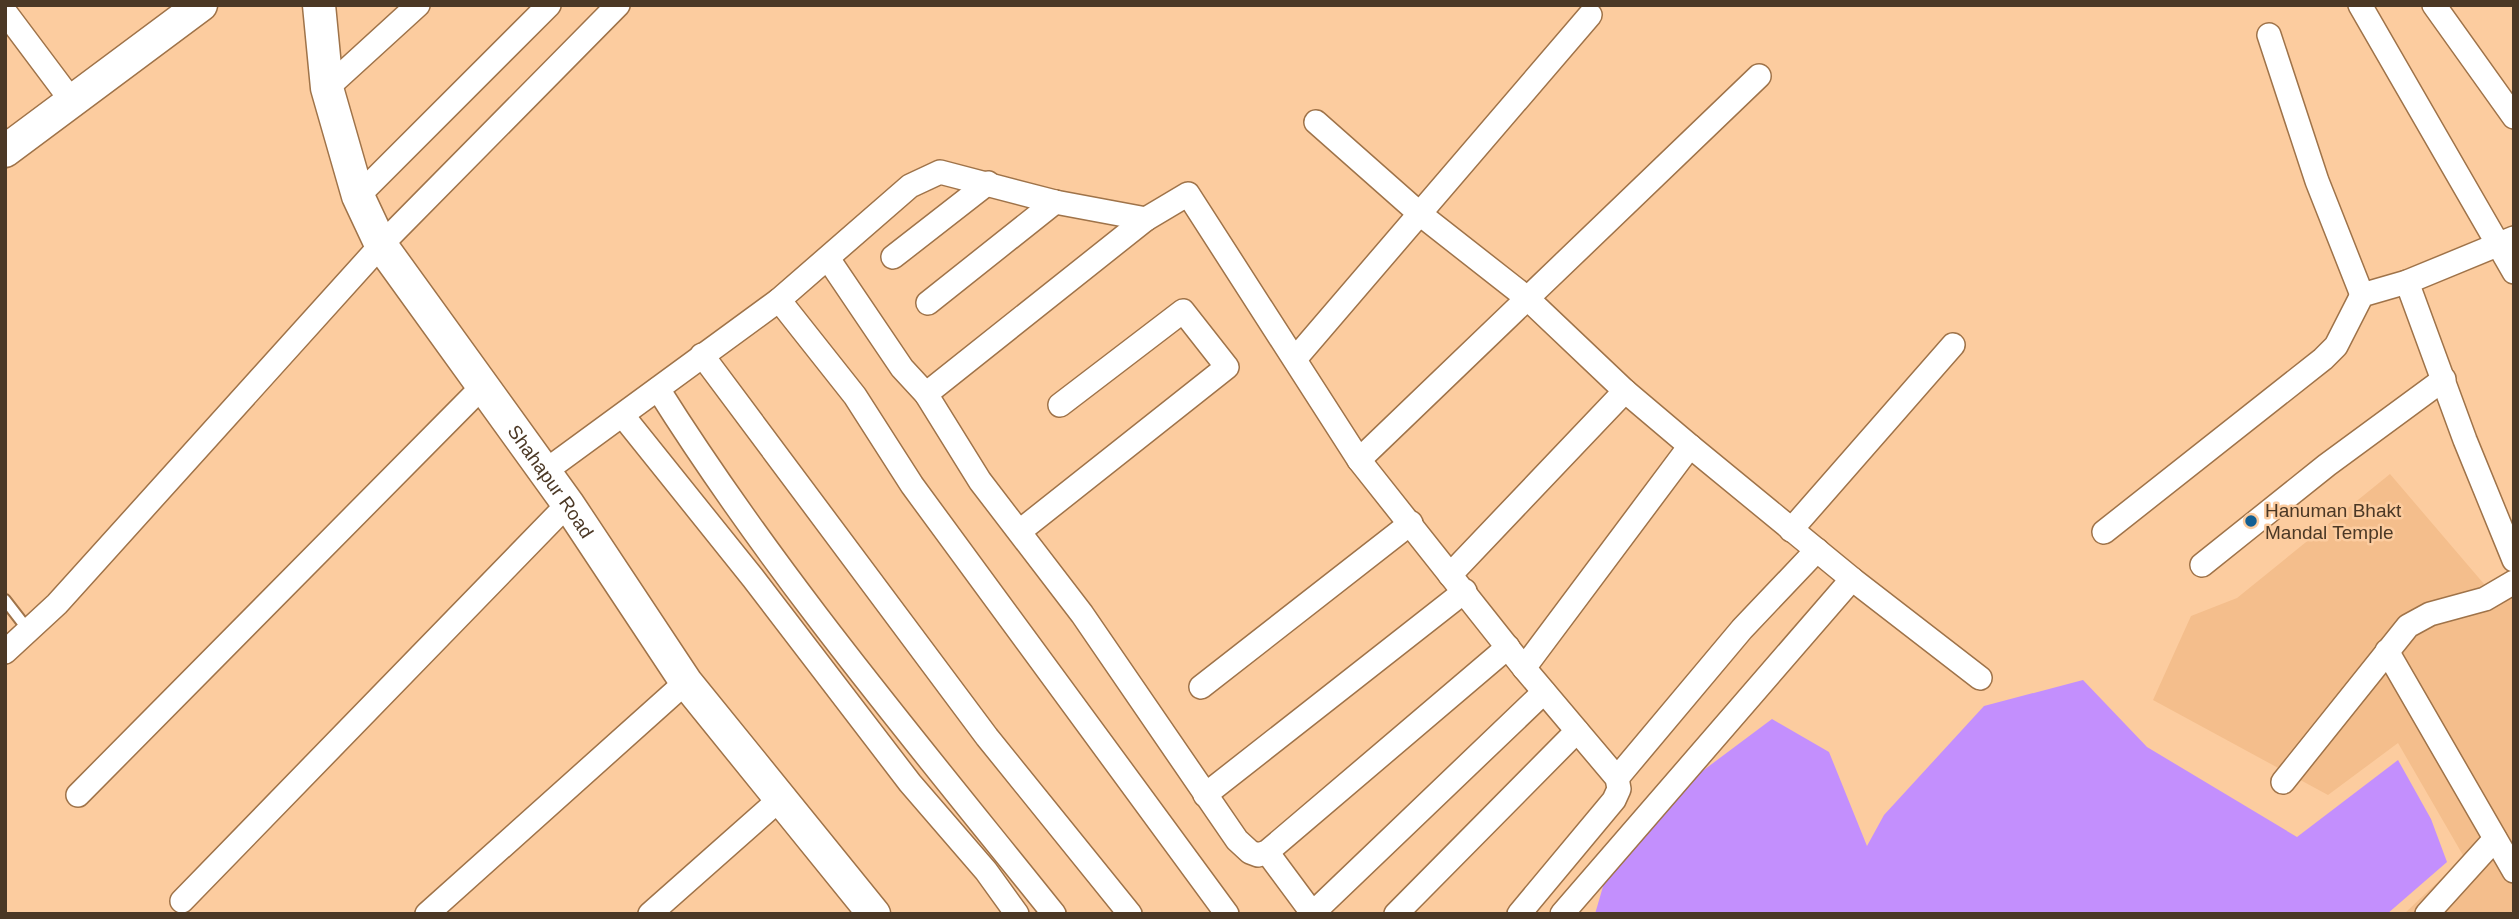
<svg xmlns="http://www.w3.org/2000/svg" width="2519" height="919" font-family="Helvetica,sans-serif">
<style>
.built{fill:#f4be8c}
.water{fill:#c38ffd}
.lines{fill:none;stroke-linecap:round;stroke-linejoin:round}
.service-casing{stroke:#9f7349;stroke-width:14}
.minor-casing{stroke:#9f7349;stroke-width:26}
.secondary-casing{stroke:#9f7349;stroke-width:35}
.service{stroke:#fff;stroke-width:10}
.minor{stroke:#fff;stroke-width:23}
.secondary{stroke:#fff;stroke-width:32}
.poi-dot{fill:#135f92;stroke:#fccc9f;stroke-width:2.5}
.labels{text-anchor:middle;stroke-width:5;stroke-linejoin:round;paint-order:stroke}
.street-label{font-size:19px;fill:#4b3825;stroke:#fccc9f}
.poi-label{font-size:19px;fill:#4b3825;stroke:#fccc9f;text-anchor:start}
</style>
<rect width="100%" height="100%" fill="#fccc9f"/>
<path class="built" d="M 2390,474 L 2490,591 L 2514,588 L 2514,914 L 2404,914 L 2464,857 L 2398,743 L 2328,795 L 2153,700 L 2191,616 L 2237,598 Z"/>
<path class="water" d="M 2083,680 L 2147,747 L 2297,837 L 2398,760 L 2431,819 L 2447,862 L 2387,914 L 1595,914 L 1611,859 L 1681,787 L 1772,719 L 1829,752 L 1867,846 L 1884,815 L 1984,706 Z"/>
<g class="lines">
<g class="service-casing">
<path id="service" d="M 5,600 L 29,631"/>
</g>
<g class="minor-casing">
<g id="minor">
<path d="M 2360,5 L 2514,272"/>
<path d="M 2434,5 L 2514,117"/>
<path d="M 5,12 L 71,100"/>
<path d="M 2269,35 L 2317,181 L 2362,295"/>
<path d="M 327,88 L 418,5"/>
<path d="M 1316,122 L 1420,214 L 1527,298 L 1625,391 L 1690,446 L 1852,579 L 1980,678"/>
<path d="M 358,196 L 549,5"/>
<path d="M 893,257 L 988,183"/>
<path d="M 829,260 L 902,368 L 926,394 L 980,481 L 1082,614 L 1237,840 L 1250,852 L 1258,855 L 1267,852 L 1508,647"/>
<path d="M 2407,282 L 2465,440 L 2514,560"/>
<path d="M 779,300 L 855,396 L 912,485 L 1227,914"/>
<path d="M 928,303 L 1055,202"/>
<path d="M 702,355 L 987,737 L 1130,914"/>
<path d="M 1295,359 L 1590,15"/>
<path d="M 658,389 C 775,575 917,743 1054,914"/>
<path d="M 926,394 L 1146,219"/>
<path d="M 623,416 L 753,578 L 910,783 L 986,871 L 1017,914"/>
<path d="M 1359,460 L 1759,76"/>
<path d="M 544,472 L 779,300 L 910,186 L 940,172 L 1055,202 L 1146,219 L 1188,194 L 1359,460 L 1524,668 L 1617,778 L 1619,789 L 1614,800 L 1519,914"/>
<path d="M 1791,530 L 1953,345"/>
<path d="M 1020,531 L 1227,367 L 1183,311 L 1060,405"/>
<path d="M 2104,532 L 2323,359 L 2336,346 L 2362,295 L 2407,282 L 2514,238"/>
<path d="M 2202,565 L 2327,465 L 2444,379"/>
<path d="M 1450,575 L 1625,391"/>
<path d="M 2387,651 L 2514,871"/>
<path d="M 5,652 L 57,604 L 381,245 L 618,5"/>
<path d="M 1524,668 L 1690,446"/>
<path d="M 1201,687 L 1411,523"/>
<path d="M 1617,778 L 1742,629 L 1817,550"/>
<path d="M 2283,782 L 2408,626 L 2430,614 L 2485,599 L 2514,582"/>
<path d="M 78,795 L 483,386"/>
<path d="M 1205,795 L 1465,591"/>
<path d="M 1267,852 L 1313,914"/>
<path d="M 182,901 L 568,504"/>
<path d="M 1313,913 L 1544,692"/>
<path d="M 427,914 L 686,682"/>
<path d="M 650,914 L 780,799"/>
<path d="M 1396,914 L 1577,731"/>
<path d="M 1562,914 L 1852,579"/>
<path d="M 2427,914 L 2495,839"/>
</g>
</g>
<g class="secondary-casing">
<g id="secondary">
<path id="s1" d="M 319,5 L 327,88 L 358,196 L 381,245 L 568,504 L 686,682 L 874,914"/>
<path d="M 5,151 L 201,5"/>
</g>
</g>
<use href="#service" class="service"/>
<use href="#minor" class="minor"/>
<use href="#secondary" class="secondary"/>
</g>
<circle class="poi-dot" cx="2251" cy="521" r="7"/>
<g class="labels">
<g class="street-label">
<text dy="7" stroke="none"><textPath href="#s1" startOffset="541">Shahapur Road</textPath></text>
</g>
<g class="poi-label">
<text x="2265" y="517">Hanuman Bhakt<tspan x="2265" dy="22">Mandal Temple</tspan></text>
</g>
</g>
<rect width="2519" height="919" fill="none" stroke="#4b3825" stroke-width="14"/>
</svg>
